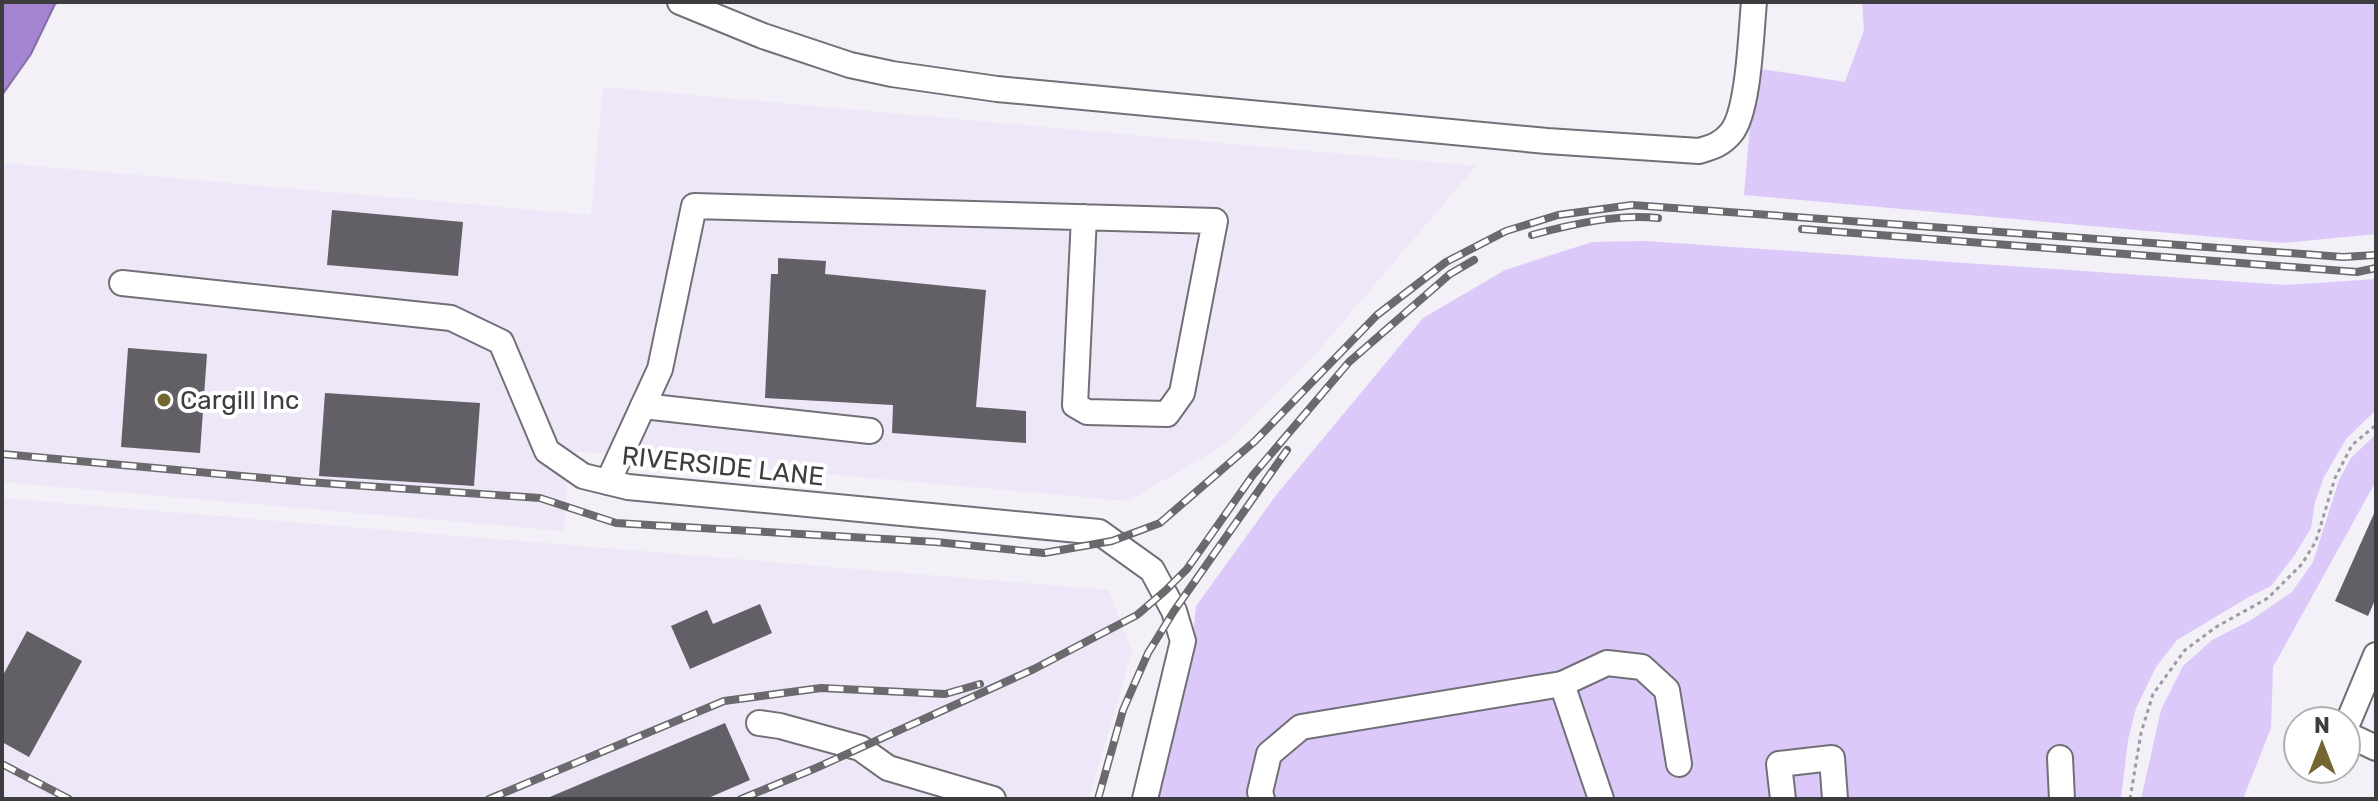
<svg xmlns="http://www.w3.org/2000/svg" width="2378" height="801" font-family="Rubik,sans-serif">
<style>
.built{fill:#ede7f7}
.green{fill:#dbc9f9}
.water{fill:#a584d1;stroke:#866ea5;stroke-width:2}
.building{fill:#625f67}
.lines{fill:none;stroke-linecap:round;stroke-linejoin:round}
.minor-casing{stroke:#726f77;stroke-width:28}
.path{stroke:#9d9ba1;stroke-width:3;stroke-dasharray:4 4;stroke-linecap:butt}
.minor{stroke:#fff;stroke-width:24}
.rail-casing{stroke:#6b696d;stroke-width:8}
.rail{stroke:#fff;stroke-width:5;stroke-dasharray:15;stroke-linecap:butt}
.poi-dot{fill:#746532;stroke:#fff;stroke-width:3}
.labels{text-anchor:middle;stroke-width:8;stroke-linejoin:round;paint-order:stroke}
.poi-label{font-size:26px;fill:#3d3c3f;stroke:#fff;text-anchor:start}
.street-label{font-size:26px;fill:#3d3c3f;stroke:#fff}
</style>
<rect width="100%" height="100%" fill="#f3f0f8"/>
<g class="built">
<path d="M 603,87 L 1476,166 L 1313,357 L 1224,445 L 1128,501 L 570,451 L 564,531 L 2,482 L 2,163 L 591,215 Z"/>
<path d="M 2,498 L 1109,590 L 1132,652 L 1089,799 L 2,799 Z"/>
</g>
<g class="green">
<path d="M 1862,2 L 2355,2 L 2376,4 L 2376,234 L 2283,243 L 1744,195 L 1755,68 L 1845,82 L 1864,30 Z"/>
<path d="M 1646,241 L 2286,285 L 2376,279 L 2376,410 L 2346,439 L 2324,477 L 2315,502 L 2311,528 L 2294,556 L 2271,586 L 2247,598 L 2177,640 L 2156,667 L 2136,708 L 2128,740 L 2121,799 L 1158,799 L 1191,656 L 1196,606 L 1277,494 L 1423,318 L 1505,270 L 1592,242 Z"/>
<path d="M 2376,434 L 2376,481 L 2273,667 L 2271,728 L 2243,799 L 2141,799 L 2161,710 L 2183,666 L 2212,640 L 2251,620 L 2292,592 L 2313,562 L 2339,480 L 2351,458 Z"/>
</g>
<path class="water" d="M 2,2 L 59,2 L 55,4 L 31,54 L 2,95 Z"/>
<g class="building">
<path d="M 332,210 L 463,222 L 458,276 L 327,265 Z"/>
<path d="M 778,258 L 826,261 L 825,274 L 986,290 L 976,407 L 1026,411 L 1026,443 L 892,433 L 893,405 L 765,398 L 771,274 L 778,274 Z"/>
<path d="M 128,348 L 207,354 L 200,453 L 121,447 Z"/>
<path d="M 325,393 L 480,403 L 474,486 L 319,476 Z"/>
<path d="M 2376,509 L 2376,598 L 2368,616 L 2335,601 Z"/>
<path d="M 760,604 L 772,633 L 690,669 L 671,626 L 707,610 L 713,624 Z"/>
<path d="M 27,631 L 82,661 L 29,757 L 2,742 L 2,677 Z"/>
<path d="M 725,723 L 750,780 L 706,799 L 545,799 Z"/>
</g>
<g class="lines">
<g class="minor-casing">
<g id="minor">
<path d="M 680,2 L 763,36 L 850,65 L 892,74 L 997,89 L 1547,141 L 1699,151 C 1713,147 1722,144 1731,133 C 1749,112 1751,32 1754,2"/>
<path d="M 122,283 L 451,318 L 501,342 L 547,451 L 583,476 L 628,487 L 1099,532 L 1152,570 L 1174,611 L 1183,641 L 1145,799"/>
<path d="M 643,406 L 660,369 L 694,206 L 1215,221 L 1182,393 L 1167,414 L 1087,412 L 1075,405 L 1084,217"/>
<path d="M 608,482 L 643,406 L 870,431"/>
<path d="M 1562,684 L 1607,663 L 1642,667 L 1667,690 L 1679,764"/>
<path d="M 759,723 L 780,726 L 860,748 L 888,768 L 993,799"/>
<path d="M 2346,727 L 2376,655"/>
<path d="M 2346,734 L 2376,748"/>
<path d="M 2060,758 L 2062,799"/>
<path d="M 1262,799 L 1260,792 L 1269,754 L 1301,727 L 1562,684 L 1601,799"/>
<path d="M 1783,799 L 1779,764 L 1832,758 L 1835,799"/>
</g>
</g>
<path class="path" d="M 2130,799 L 2141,733 L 2153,694 L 2185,650 L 2216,627 L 2268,598 L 2302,564 L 2316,541 L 2335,478 L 2352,445 L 2376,425"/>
<use href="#minor" class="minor"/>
<g class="rail-casing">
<g id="rail">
<path d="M 1802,229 L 2357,272 L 2376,268"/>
<path d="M 1532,235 C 1572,224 1617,214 1658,218"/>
<path d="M 2,454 L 307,482 L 540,498 L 616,523 L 936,542 L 1044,553 L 1112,541 L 1160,523 L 1255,441 L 1377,315 L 1446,262 L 1506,231 L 1558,215 L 1632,205 L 2343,257 L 2376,255"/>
<path d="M 2,764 L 69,799"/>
<path d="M 489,799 L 724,701 L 821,688 L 945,694 L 980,684"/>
<path d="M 741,799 L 816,768 L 1034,669 L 1137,615 L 1165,591 L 1187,569 L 1253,475 L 1349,362 L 1450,274 L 1474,260"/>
<path d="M 1098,799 L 1123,710 L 1148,653 L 1174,611 L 1287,450"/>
</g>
</g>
<use href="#rail" class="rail"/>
</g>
<circle class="poi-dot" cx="164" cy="400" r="8"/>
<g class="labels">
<g class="poi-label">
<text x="180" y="409">Cargill Inc</text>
</g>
<g class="street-label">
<text transform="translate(723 466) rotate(6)" y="9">RIVERSIDE LANE</text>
</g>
</g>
<rect width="2378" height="801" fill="none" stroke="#3d3c3f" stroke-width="8"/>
<g transform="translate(2322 745)"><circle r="38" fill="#ffffff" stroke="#b1b1b2" stroke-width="2"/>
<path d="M0-6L14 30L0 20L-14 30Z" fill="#746532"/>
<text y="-12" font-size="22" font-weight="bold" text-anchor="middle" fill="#3d3c3f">N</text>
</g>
</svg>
